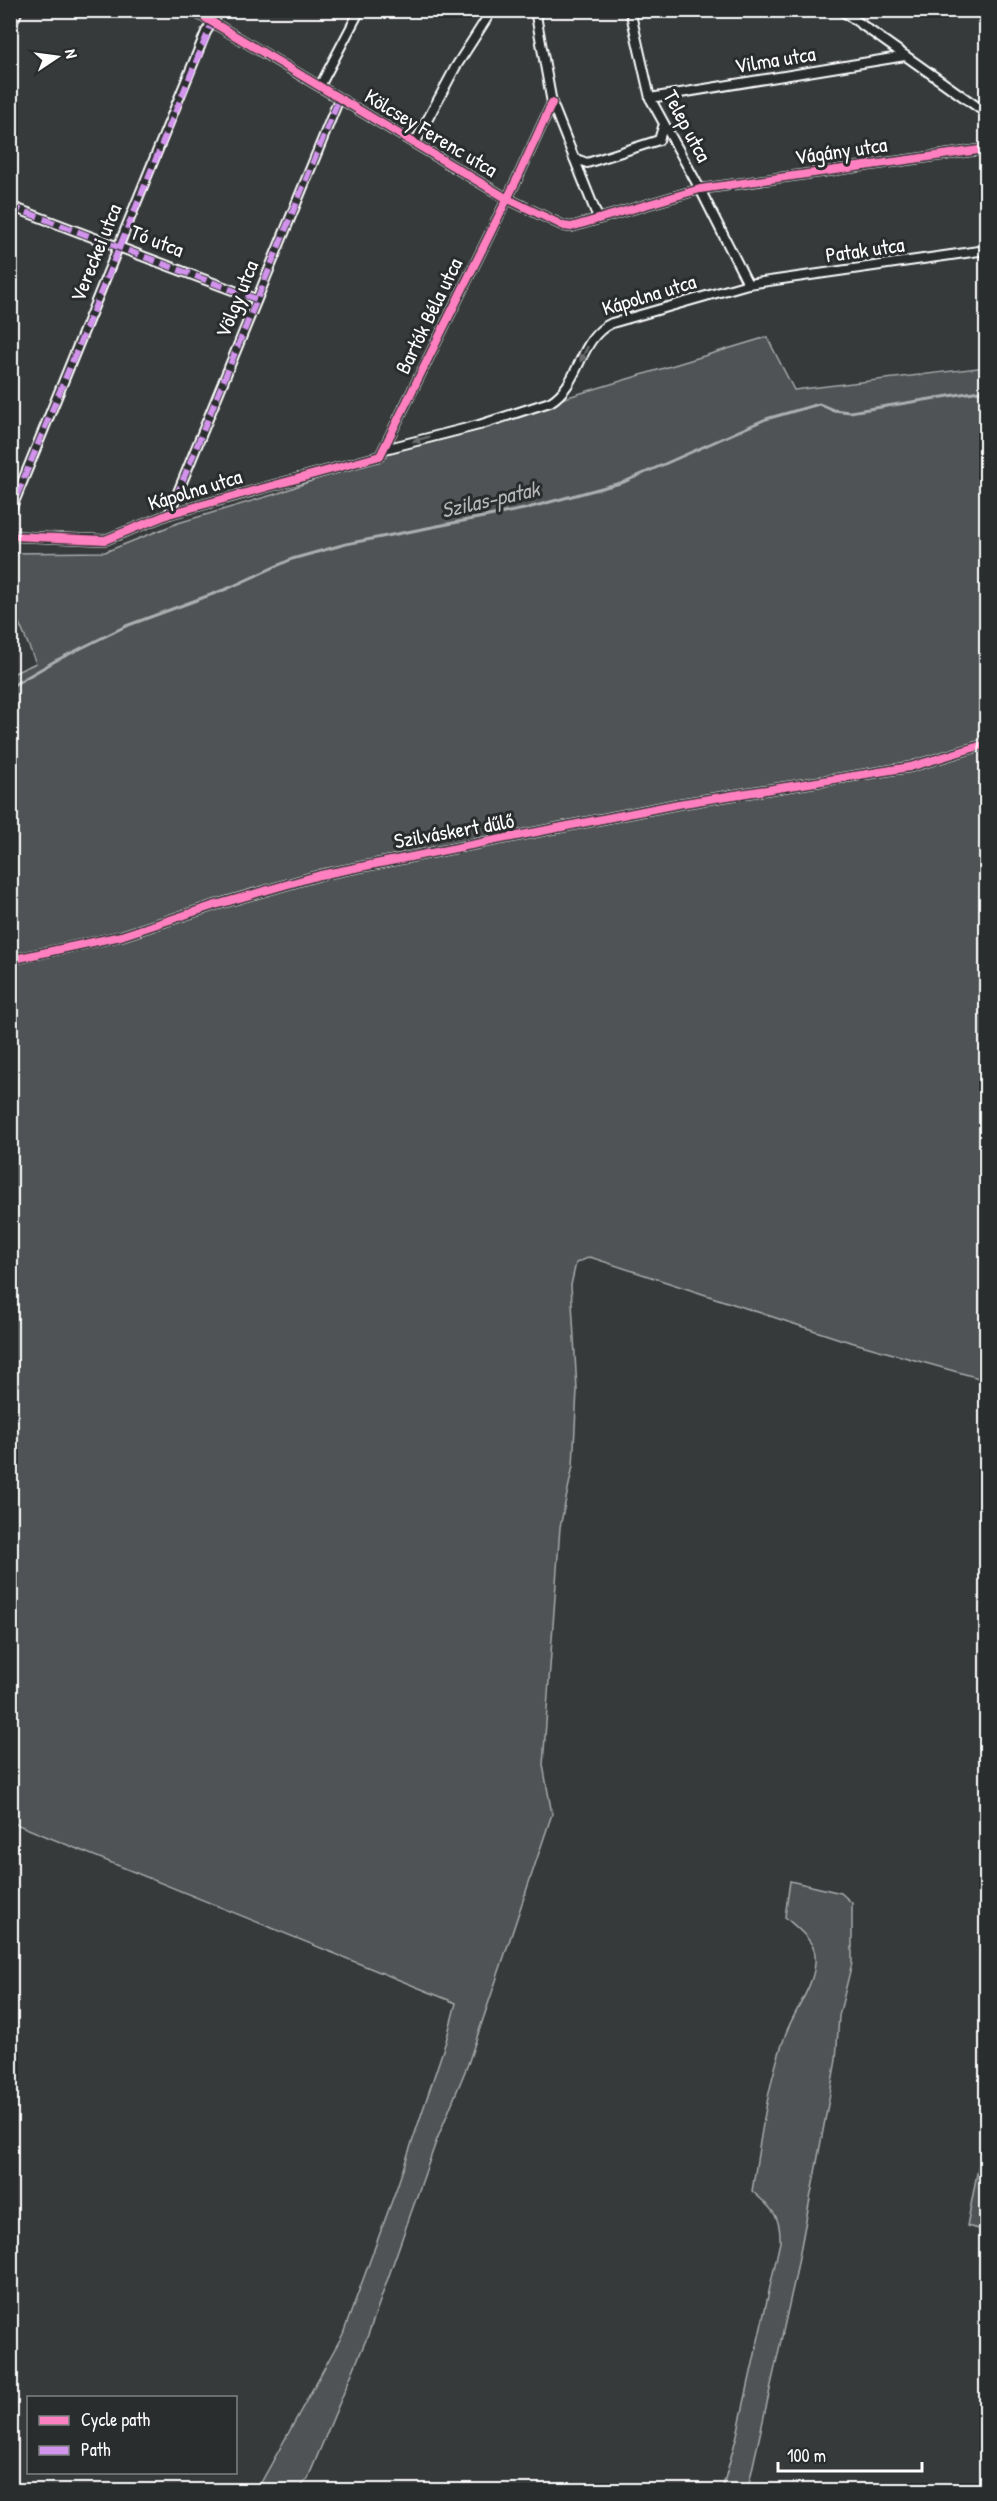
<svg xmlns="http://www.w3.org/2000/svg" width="997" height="2501" font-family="'Patrick Hand',sans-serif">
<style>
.green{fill:#505354;stroke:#a8a9aa;stroke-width:1.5}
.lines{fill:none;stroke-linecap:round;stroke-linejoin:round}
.stream{stroke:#adaeaf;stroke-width:3}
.street-casing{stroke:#fff;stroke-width:12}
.street{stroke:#2a2d2e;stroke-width:8}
.quiet{stroke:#d193ec;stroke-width:6;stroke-dasharray:12 6;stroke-linecap:butt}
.cycleway-casing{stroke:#2a2d2e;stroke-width:11}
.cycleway{stroke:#ff80c0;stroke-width:8}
.oneway{fill:#6a6c6d}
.labels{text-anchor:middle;stroke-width:6;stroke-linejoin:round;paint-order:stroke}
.street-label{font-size:21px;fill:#fff;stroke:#2a2d2e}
.water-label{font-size:22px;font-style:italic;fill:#b4b5b5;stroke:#2a2d2e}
</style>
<rect width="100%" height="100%" fill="#373a3b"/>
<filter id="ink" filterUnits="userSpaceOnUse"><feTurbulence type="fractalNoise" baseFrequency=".0167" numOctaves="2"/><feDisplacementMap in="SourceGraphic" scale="12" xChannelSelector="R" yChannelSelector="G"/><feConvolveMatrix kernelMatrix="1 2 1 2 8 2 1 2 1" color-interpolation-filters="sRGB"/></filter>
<g filter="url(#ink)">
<g class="green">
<path d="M 767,337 L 794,390 L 986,367 L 986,1380 L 840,1339 L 590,1257 L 576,1263 L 571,1285 L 577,1390 L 573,1466 L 560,1527 L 543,1765 L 552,1814 L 468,2064 L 436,2142 L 368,2335 L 308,2478 L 298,2490 L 257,2490 L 343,2334 L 397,2187 L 446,2041 L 456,2003 L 11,1822 L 10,675 L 36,663 L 11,604 L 10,553 L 105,552 L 178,523 L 279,493 L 399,448 Z"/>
<path d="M 790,1881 L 841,1893 L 852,1903 L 852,1963 L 839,2016 L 836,2060 L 829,2099 L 795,2278 L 750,2479 L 746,2490 L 722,2490 L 737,2435 L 780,2242 C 781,2215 772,2209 752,2191 C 761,2139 767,2084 786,2033 C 795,2009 817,1983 815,1956 C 815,1941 796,1927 785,1917 Z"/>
<path d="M 986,2126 L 986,2231 L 967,2226 Z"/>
</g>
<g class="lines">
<path class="stream" d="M 10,687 L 55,661 L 126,626 L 229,588 L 292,559 L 346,544 L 524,509 L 624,482 L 766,419 L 819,404 L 833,410 L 850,412 L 986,390"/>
<g class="street-casing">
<g id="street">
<path d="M 192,10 L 506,198 L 564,226 L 571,227 L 700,189 L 986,149"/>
<path d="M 535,10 L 552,103 L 598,218"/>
<path d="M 630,10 L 650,98 L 700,189 L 748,284"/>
<path d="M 841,10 L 986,113"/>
<path d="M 10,29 L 18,10"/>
<path d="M 320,86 L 360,10"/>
<path d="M 650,98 L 905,56"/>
<path d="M 415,143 L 455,68 L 492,10"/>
<path d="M 574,158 L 587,163 L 659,140 L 663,127"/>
<path d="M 10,206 L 256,299"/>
<path d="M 385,449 L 479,425 L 550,402 C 581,384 578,338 612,323 L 748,284 L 986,250"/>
<path d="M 10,512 L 206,32 L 220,10"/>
<path d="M 169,514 L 339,99"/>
<path d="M 10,536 L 105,540 L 169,514 L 380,456 L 518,177 L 552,103"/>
<path d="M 10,960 L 121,936 L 212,906 L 320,875 L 678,804 L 910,767 L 986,744"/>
</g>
</g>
<use href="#street" class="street"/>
<g class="quiet">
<path d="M 10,29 L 18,10"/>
<path d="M 10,206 L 256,299"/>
<path d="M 10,512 L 212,23"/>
<path d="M 169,514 L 339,99"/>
</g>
<g class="cycleway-casing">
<g id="cycleway">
<path d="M 192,10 L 506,198 L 564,226 L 571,227 L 700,189 L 986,149"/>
<path d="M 10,536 L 105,540 L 169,514 L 380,456 L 518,177 L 552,103"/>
<path d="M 10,960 L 121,936 L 212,906 L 320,875 L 678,804 L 910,767 L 986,744"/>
</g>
</g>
<use href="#cycleway" class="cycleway"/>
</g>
<defs><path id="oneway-solid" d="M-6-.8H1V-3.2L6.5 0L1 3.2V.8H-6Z" transform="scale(1.5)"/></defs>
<g class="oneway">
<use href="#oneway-solid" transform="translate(584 354) rotate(116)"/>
<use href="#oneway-solid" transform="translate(421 439) rotate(164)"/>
</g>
</g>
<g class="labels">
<g class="street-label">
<text transform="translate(775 60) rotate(-9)" y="7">Vilma utca</text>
<text transform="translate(687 126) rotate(62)" y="7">Telep utca</text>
<text transform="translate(431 133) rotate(31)" y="7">Kölcsey Ferenc utca</text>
<text transform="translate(841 151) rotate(-8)" y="7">Vágány utca</text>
<text transform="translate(157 241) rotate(21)" y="7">Tó utca</text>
<text transform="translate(865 250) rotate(-8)" y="7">Patak utca</text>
<text transform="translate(96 253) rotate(-68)" y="7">Vereckei utca</text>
<text transform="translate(649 295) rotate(-17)" y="7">Kápolna utca</text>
<text transform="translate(237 299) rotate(-68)" y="7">Völgy utca</text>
<text transform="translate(429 316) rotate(-64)" y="7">Bartók Béla utca</text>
<text transform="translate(195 490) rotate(-17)" y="7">Kápolna utca</text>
<text transform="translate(454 831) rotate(-10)" y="7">Szilváskert dűlő</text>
</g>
<g class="water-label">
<text transform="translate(490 499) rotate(-13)" y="8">Szilas-patak</text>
</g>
</g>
<rect width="997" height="2501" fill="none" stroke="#2a2d2e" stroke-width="36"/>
<rect x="18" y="18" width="961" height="2465" fill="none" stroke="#fff" stroke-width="2" filter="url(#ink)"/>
<rect x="27" y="2396" width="210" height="78" fill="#2a2d2e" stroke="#7f8182" stroke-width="1.5"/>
<rect x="39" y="2416" width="30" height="9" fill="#ff80c0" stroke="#7f8182" stroke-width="1.5"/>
<text x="81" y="2426" font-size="18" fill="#ffffff">Cycle path</text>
<rect x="39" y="2446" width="30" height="9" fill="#d193ec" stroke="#7f8182" stroke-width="1.5"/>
<text x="81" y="2456" font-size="18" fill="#ffffff">Path</text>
<g transform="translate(57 57) rotate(77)" stroke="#2a2d2e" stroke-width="4.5" paint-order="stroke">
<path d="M0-4.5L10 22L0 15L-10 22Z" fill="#ffffff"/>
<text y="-9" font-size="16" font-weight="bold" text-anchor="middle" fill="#ffffff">N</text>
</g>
<path d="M778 2462v9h144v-9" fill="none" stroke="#ffffff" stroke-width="3"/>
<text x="787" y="2462" font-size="18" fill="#ffffff" stroke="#2a2d2e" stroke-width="4.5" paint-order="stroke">100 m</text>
</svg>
